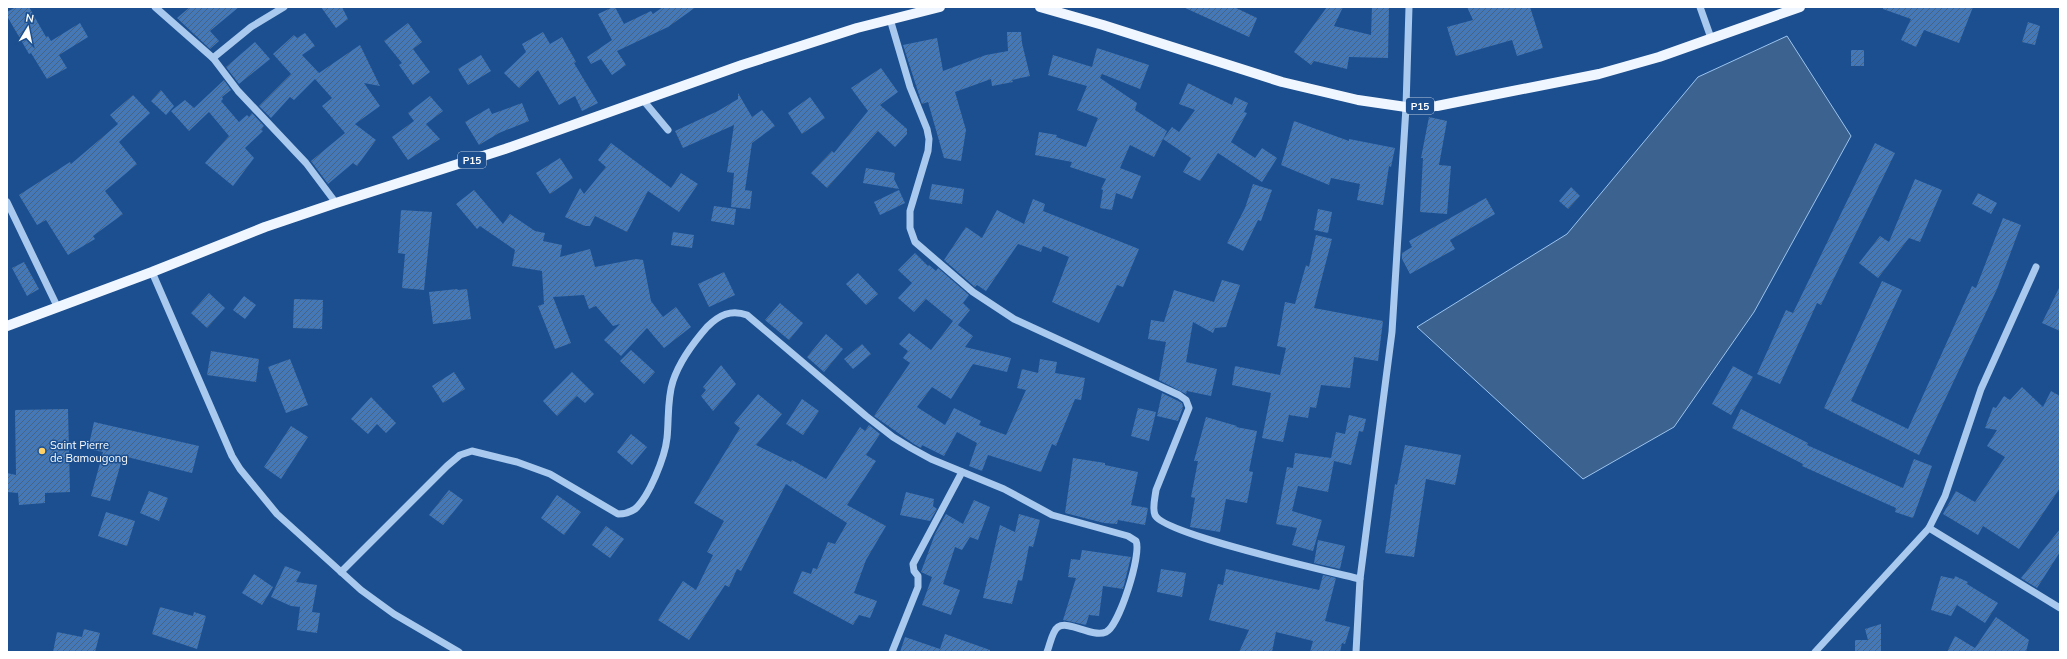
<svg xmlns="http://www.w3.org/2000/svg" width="2067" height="659" font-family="Mulish,sans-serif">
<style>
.water{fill:#3c6290;stroke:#9cc4f0}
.building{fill:url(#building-hatch)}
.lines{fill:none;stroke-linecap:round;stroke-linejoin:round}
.minor{stroke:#a9c9ee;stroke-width:7}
.major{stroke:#f0f6ff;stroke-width:10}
.poi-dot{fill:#ffd166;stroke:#1b4f8f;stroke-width:1.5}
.labels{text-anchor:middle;stroke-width:3;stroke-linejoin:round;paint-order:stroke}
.shield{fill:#1b4f8f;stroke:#bbcadd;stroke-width:1}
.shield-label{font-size:10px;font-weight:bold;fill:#fff}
.poi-label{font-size:11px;fill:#fff;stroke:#1b4f8f;text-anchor:start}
</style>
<defs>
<pattern id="building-hatch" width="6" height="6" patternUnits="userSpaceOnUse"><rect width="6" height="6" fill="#4478b7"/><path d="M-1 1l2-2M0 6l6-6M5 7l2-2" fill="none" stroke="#486282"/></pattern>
</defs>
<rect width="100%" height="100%" fill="#1b4f8f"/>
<path class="water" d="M 1787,36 L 1851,136 L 1754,312 L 1674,427 L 1583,479 L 1417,327 L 1567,234 L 1698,77 Z"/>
<g class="building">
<path d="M 16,7 L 29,7 L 46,37 L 48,36 L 51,41 L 80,23 L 88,37 L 59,55 L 67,68 L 47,79 L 31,53 L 29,54 L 7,16 L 7,12 Z"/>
<path d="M 190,7 L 239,7 L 210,31 L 219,41 L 210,49 L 177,18 Z"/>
<path d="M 321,7 L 342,7 L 348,19 L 336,28 Z"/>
<path d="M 613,7 L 615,7 L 624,24 L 651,11 L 653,14 L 663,7 L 696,7 L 668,27 L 617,51 L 626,65 L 612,75 L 601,59 L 591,64 L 587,57 L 612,40 L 598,14 Z"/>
<path d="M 1183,7 L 1234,7 L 1257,18 L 1249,37 Z"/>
<path d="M 1327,7 L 1343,7 L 1334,26 L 1371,35 L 1372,7 L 1389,7 L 1388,58 L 1349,57 L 1347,69 L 1314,61 L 1311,65 L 1294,52 Z"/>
<path d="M 1467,7 L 1530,7 L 1543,48 L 1517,56 L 1512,40 L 1456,56 L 1447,27 L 1473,20 Z"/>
<path d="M 1883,7 L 1973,7 L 1959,43 L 1924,30 L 1916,47 L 1901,40 L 1911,19 L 1883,9 Z"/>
<path d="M 2028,22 L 2040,26 L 2035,45 L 2022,42 Z"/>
<path d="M 408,23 L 422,42 L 413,49 L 430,72 L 413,85 L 399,65 L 402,63 L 384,41 Z"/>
<path d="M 543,32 L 550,44 L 562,37 L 576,62 L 574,63 L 598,103 L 582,111 L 575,96 L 559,105 L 538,70 L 519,88 L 504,73 L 526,52 L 522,44 Z"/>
<path d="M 1007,32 L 1021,32 L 1022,43 L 1030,76 L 1012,80 L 1013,82 L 992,86 L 991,79 L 955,92 L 966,130 L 961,161 L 944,158 L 928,102 L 922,104 L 903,45 L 937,38 L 943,71 L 986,55 L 1008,51 Z"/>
<path d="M 305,33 L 315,46 L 302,55 L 319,73 L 360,45 L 380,86 L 364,83 L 380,106 L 355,124 L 376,140 L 357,166 L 353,163 L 328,184 L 311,161 L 345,133 L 322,106 L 332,98 L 315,79 L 294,100 L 290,97 L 271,118 L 259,106 L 291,74 L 273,54 L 294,35 L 297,38 Z"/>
<path d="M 255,42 L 270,59 L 239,84 L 226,67 Z"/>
<path d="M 1097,48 L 1149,65 L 1140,89 L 1102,74 L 1100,78 L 1137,103 L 1135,110 L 1167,131 L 1154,157 L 1130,145 L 1120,168 L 1141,176 L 1132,199 L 1116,193 L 1112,210 L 1100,208 L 1103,190 L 1101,189 L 1106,179 L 1070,167 L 1072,162 L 1035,155 L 1039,132 L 1057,135 L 1056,137 L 1086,147 L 1098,118 L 1077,110 L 1087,86 L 1048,75 L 1053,55 L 1092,67 Z"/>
<rect x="1851" y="50" width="13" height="16"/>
<path d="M 481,55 L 491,71 L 468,85 L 458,69 Z"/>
<path d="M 881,68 L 898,92 L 880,105 L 907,129 L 907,134 L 895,147 L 878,131 L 827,188 L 811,173 L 832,151 L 834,153 L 868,111 L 851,88 Z"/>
<path d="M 224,80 L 231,90 L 222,97 L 223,99 L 221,101 L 239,122 L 247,115 L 249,117 L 252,113 L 264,126 L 261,130 L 263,131 L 245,148 L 254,158 L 233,186 L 205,163 L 229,136 L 209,112 L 189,131 L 171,111 L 185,100 L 194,108 Z"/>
<path d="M 1188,83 L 1232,105 L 1235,97 L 1248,103 L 1244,112 L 1247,113 L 1231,142 L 1255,158 L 1262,148 L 1277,158 L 1262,182 L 1218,153 L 1200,181 L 1183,172 L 1191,158 L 1163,139 L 1172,127 L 1179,132 L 1195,110 L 1179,104 Z"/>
<path d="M 161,90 L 174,106 L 166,115 L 151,101 Z"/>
<path d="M 738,93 L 752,117 L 762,110 L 775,126 L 752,143 L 745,190 L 752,191 L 750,209 L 731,207 L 734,173 L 727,172 L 734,125 L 683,148 L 675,131 L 718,111 L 738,99 Z"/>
<path d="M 133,95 L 150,113 L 119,142 L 137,164 L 105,191 L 123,214 L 93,236 L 95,239 L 68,255 L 46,220 L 37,225 L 19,195 L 70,162 L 71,164 L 118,124 L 110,115 Z"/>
<path d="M 430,96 L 443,111 L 426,124 L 440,139 L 408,160 L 392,137 L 414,121 L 408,113 Z"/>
<path d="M 810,97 L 825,118 L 802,134 L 788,113 Z"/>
<path d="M 522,103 L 529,121 L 499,133 L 479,145 L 465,122 L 489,108 L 492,114 Z"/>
<path d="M 1429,117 L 1447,121 L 1439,165 L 1451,166 L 1447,214 L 1420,212 L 1423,158 L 1421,158 Z"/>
<path d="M 1294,121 L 1349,141 L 1349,139 L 1395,148 L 1391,167 L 1389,166 L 1383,205 L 1357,200 L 1360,184 L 1331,178 L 1329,185 L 1281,165 Z"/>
<path d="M 611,143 L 671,188 L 681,173 L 698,184 L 679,212 L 648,191 L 627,232 L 595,216 L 590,226 L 585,226 L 565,217 L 580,188 L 584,194 L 606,167 L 598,160 Z"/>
<path d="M 1875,143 L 1895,153 L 1821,305 L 1817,303 L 1780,384 L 1757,374 L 1786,310 L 1793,313 Z"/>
<path d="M 560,158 L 573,178 L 550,194 L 536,173 Z"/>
<path d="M 866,168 L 895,173 L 894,179 L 899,189 L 863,183 Z"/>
<path d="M 1915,179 L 1942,190 L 1920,242 L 1909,238 L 1878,278 L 1859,263 L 1880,236 L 1889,242 Z"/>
<path d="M 932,184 L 964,189 L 962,204 L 929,199 Z"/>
<path d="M 1253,184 L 1272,190 L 1261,221 L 1258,220 L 1243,251 L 1227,243 L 1245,208 Z"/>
<path d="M 1571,187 L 1580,196 L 1568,209 L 1559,201 Z"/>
<path d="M 474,190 L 503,224 L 510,214 L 535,231 L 545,233 L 543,241 L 562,245 L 560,257 L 590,249 L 595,267 L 636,259 L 643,260 L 651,301 L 663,317 L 676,307 L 691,327 L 664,348 L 647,328 L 621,356 L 604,340 L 620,324 L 613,326 L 596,306 L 589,309 L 584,295 L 553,297 L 571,343 L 555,349 L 538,306 L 544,304 L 542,271 L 512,266 L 515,250 L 480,226 L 477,229 L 456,204 Z"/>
<path d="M 899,190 L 905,203 L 880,215 L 874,202 Z"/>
<path d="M 1978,193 L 1997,203 L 1991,214 L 1972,204 Z"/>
<path d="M 1486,198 L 1495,214 L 1450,240 L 1455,249 L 1410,274 L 1402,259 L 1402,253 L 1412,247 L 1409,241 Z"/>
<path d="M 1033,199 L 1045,204 L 1043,211 L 1139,249 L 1123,287 L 1117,285 L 1099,323 L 1052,302 L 1069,257 L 1043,246 L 1041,252 L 1018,244 L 986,291 L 977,285 L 975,287 L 944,260 L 966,227 L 982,238 L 997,210 L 1024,224 Z"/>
<path d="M 714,206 L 736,209 L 734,225 L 711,221 Z"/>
<path d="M 1318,209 L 1332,212 L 1328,233 L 1314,230 Z"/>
<path d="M 401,210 L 432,212 L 424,290 L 402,288 L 405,254 L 398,253 Z"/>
<path d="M 2003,218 L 2021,225 L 1997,289 L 1919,455 L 1824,408 L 1882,281 L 1902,290 L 1851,401 L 1908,429 L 1972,286 L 1976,288 Z"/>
<path d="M 673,232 L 694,235 L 692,248 L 671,245 Z"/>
<path d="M 1316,235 L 1332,239 L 1314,308 L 1383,321 L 1378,361 L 1354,357 L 1350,388 L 1321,385 L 1316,408 L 1310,407 L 1308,418 L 1289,415 L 1283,442 L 1262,438 L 1271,393 L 1232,385 L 1235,366 L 1280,375 L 1286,348 L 1277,346 L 1285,302 L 1295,304 L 1306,265 L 1309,267 Z"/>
<path d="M 915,253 L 928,266 L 929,265 L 936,271 L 938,268 L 969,295 L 963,303 L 970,310 L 958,325 L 973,336 L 965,347 L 1011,358 L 1007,372 L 973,364 L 951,399 L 932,387 L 917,407 L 920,409 L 945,425 L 954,408 L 981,421 L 979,425 L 1006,435 L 1026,390 L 1017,388 L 1022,369 L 1038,373 L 1040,359 L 1057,362 L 1055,373 L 1085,378 L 1081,400 L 1075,399 L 1056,446 L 1052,444 L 1041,472 L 988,455 L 982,471 L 969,466 L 977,443 L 957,432 L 944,456 L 922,445 L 921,448 L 914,444 L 874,416 L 910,363 L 903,358 L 908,351 L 899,344 L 909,333 L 931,350 L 953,321 L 926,299 L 914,312 L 898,298 L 912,283 L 898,270 Z"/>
<path d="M 24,262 L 39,289 L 27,296 L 12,268 Z"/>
<path d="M 724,272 L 735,295 L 709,307 L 698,284 Z"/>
<path d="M 858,273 L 878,294 L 866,305 L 846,284 Z"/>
<path d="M 1222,280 L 1240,285 L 1226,327 L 1215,328 L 1213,333 L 1193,322 L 1186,362 L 1217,369 L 1211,396 L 1187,391 L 1186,394 L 1159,380 L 1166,342 L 1148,339 L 1151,320 L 1164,322 L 1174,290 L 1214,302 Z"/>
<path d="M 2060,286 L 2060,331 L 2042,323 Z"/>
<path d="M 457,289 L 458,290 L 467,289 L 471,319 L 433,324 L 429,292 Z"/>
<path d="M 209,293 L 225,308 L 207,328 L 191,313 Z"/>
<path d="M 244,296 L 256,305 L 245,319 L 233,310 Z"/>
<path d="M 294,299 L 323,300 L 322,329 L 293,328 Z"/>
<path d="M 780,303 L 803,323 L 789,340 L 765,320 Z"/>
<path d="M 826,334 L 843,349 L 824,372 L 807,357 Z"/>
<path d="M 862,344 L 871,354 L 853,369 L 844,359 Z"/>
<path d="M 631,350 L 655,372 L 644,384 L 620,361 Z"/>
<path d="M 211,351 L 259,359 L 256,382 L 207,375 Z"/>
<path d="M 290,359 L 308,405 L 286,413 L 268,367 Z"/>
<path d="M 721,365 L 736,384 L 713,411 L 701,396 L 706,390 L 703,387 Z"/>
<path d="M 1733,366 L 1753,377 L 1731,415 L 1712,404 Z"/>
<path d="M 454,372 L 465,389 L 443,403 L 432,386 Z"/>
<path d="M 572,372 L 594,394 L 585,403 L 577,396 L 557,416 L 543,401 Z"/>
<path d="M 2022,387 L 2043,407 L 2051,391 L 2060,396 L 2060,488 L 2019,549 L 1983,526 L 1978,535 L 1943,514 L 1956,491 L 1975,502 L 2005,457 L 1987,446 L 1997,430 L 1985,428 L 1993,407 L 1996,408 L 2004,396 L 2010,400 Z"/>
<path d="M 1162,393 L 1182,403 L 1183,407 L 1178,421 L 1157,416 Z"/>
<path d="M 758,394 L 782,414 L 756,445 L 791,462 L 792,460 L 826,479 L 860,427 L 865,431 L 869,425 L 880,434 L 866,455 L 876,461 L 847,505 L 886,526 L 866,560 L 854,593 L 877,601 L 870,618 L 859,615 L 853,625 L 793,593 L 802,571 L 811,574 L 813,568 L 817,569 L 828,542 L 835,544 L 847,523 L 786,484 L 741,571 L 737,569 L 729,587 L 725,585 L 689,640 L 658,620 L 683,581 L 696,590 L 713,555 L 707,552 L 724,521 L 694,503 L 740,428 L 734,423 Z"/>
<path d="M 371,397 L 396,423 L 386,433 L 377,424 L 368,434 L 351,419 Z"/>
<path d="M 802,399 L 819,411 L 803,435 L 786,424 Z"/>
<path d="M 1138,408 L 1156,412 L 1149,441 L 1131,436 Z"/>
<path d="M 68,409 L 70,492 L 45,493 L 45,503 L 19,505 L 18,493 L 7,492 L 7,473 L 16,475 L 15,410 Z"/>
<path d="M 1741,409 L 1808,443 L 1807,445 L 1903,488 L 1914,459 L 1932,466 L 1913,518 L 1895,512 L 1896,508 L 1802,466 L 1803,464 L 1732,428 Z"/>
<path d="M 1349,415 L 1366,419 L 1363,432 L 1359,431 L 1351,465 L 1334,461 L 1328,492 L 1298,486 L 1292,511 L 1322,520 L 1313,551 L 1292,545 L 1297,528 L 1276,524 L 1287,467 L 1293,468 L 1295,453 L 1331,458 L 1336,432 L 1345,434 Z"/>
<path d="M 1206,417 L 1237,426 L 1236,427 L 1257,431 L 1249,471 L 1253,472 L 1247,503 L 1226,499 L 1220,532 L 1190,527 L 1195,498 L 1191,497 L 1198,461 L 1194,461 Z"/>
<path d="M 94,422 L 199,446 L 192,473 L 123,456 L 110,501 L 91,496 L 103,452 L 88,449 Z"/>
<path d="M 291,426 L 308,437 L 281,479 L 264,467 Z"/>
<path d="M 631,434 L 647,447 L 632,465 L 617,452 Z"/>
<path d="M 1405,445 L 1461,455 L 1455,485 L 1426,479 L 1414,557 L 1385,553 L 1395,484 L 1397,485 Z"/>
<path d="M 1073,458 L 1105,463 L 1105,465 L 1138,472 L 1131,505 L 1148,508 L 1145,525 L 1118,520 L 1117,524 L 1104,523 L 1065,513 Z"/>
<path d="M 449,490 L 463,500 L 443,525 L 429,515 Z"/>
<path d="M 149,491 L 168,498 L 159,521 L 140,513 Z"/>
<path d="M 906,492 L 934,499 L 933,506 L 937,509 L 930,521 L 900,515 Z"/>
<path d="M 557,495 L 581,512 L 564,535 L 541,518 Z"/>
<path d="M 974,500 L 990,507 L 978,540 L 970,537 L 962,550 L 955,547 L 943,584 L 960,590 L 951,615 L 922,605 L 932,577 L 921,572 L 935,534 L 946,514 L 963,524 Z"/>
<path d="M 106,512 L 135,521 L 127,546 L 98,536 Z"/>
<path d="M 1019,514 L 1040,520 L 1033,547 L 1029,546 L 1022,581 L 1018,580 L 1012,604 L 983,598 L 1000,525 L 1015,532 Z"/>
<path d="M 606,526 L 624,539 L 610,558 L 592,545 Z"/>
<path d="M 2060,529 L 2060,552 L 2037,588 L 2021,578 Z"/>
<path d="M 1318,540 L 1345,546 L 1340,569 L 1314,563 Z"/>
<path d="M 1082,550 L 1131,557 L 1123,589 L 1103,586 L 1099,616 L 1089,615 L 1086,625 L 1063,620 L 1076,578 L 1068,577 L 1071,559 L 1080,560 Z"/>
<path d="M 285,566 L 301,572 L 296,582 L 317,585 L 312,612 L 320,613 L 317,633 L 297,630 L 300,607 L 291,606 L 271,597 Z"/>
<path d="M 1161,569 L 1186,573 L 1182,597 L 1157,592 Z"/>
<path d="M 1226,569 L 1319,590 L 1323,575 L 1336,578 L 1325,621 L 1350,627 L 1345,644 L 1342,643 L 1340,652 L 1310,652 L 1313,641 L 1276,632 L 1272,652 L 1239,652 L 1249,630 L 1209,620 L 1218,584 L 1223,585 Z"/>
<path d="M 254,574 L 273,587 L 262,605 L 242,593 Z"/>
<path d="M 1941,576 L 1954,579 L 1955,576 L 1968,582 L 1967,584 L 1998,603 L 1985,623 L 1957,605 L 1951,616 L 1931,610 Z"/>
<path d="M 160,607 L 193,616 L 194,612 L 206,616 L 197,649 L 152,634 Z"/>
<path d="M 1996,617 L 2029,640 L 2026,652 L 1947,652 L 1955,636 L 1975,648 Z"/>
<path d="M 1881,624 L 1881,652 L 1855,652 L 1855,640 L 1868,640 L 1865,629 Z"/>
<path d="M 84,629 L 100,633 L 95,652 L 53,652 L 57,632 L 82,637 Z"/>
<path d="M 945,634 L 990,650 L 990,652 L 900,652 L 905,637 L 940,649 Z"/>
</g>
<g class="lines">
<g class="minor">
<path d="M 155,7 L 213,58 L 238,91 L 306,163 L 336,203"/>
<path d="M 1700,7 L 1711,38"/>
<path d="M 890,19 L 910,87 L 927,129 L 929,139 L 928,151 L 910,211 L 910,228 L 915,242 L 973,292 L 1014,319 L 1179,395 L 1186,400 L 1189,408 L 1156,490 C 1155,498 1152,508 1155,515 C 1163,534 1332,572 1360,579"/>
<path d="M 213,58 L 251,27 L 284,7"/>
<path d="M 643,100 L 668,130"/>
<path d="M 7,202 L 57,306"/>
<path d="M 152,272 L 232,456 L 240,469 L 277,514 L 361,590 L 394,614 L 459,652"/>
<path d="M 1929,528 L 2060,608"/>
<path d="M 341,572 L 447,466 L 460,455 L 472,451 L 517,462 L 550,474 L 618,514 C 624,514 629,513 635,509 C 649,497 665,457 667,438 C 669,419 667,399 673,381 C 680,360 693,343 707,327 C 719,315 731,309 747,315 L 866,416 L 893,437 L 911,448 L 931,459 L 1004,489 L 1052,515 L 1128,536 L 1136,541 C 1142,554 1119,626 1106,632 C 1092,638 1069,620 1058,627 C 1052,631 1050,645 1047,652"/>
<path d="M 892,652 L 918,587 L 918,576 L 914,571 L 913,564 L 962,472"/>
<path d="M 1356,652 L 1360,579 L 1392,332 L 1406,107 L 1409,7"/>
<path d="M 1815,652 L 1929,528 L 1945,496 L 1981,389 L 2036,267"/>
</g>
<g class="major">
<path d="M 1040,7 L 1103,25 L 1282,82 L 1358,100 L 1406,107 L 1437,106 L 1462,101 L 1599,74 L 1659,57 L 1800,7"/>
<path d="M 7,326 L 152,272 L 265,227 L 336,203 L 505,149 L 742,65 L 857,28 L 940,7"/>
</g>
</g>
<circle class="poi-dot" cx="42" cy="451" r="4"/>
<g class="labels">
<g class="shield">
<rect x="1406" y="98" width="28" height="16" rx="3"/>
<rect x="458" y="152" width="28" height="16" rx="3"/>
</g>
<g class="shield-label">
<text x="1420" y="110">P15</text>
<text x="472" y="164">P15</text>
</g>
<g class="poi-label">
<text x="50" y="449">Saint Pierre<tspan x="50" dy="13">de Bamougong</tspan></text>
</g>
</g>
<rect width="2067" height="659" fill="none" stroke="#ffffff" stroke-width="16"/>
<g transform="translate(28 28) rotate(10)" stroke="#1b4f8f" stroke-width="3" paint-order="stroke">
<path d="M0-3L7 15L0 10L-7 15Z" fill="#ffffff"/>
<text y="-6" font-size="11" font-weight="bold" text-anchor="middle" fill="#ffffff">N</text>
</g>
</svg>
